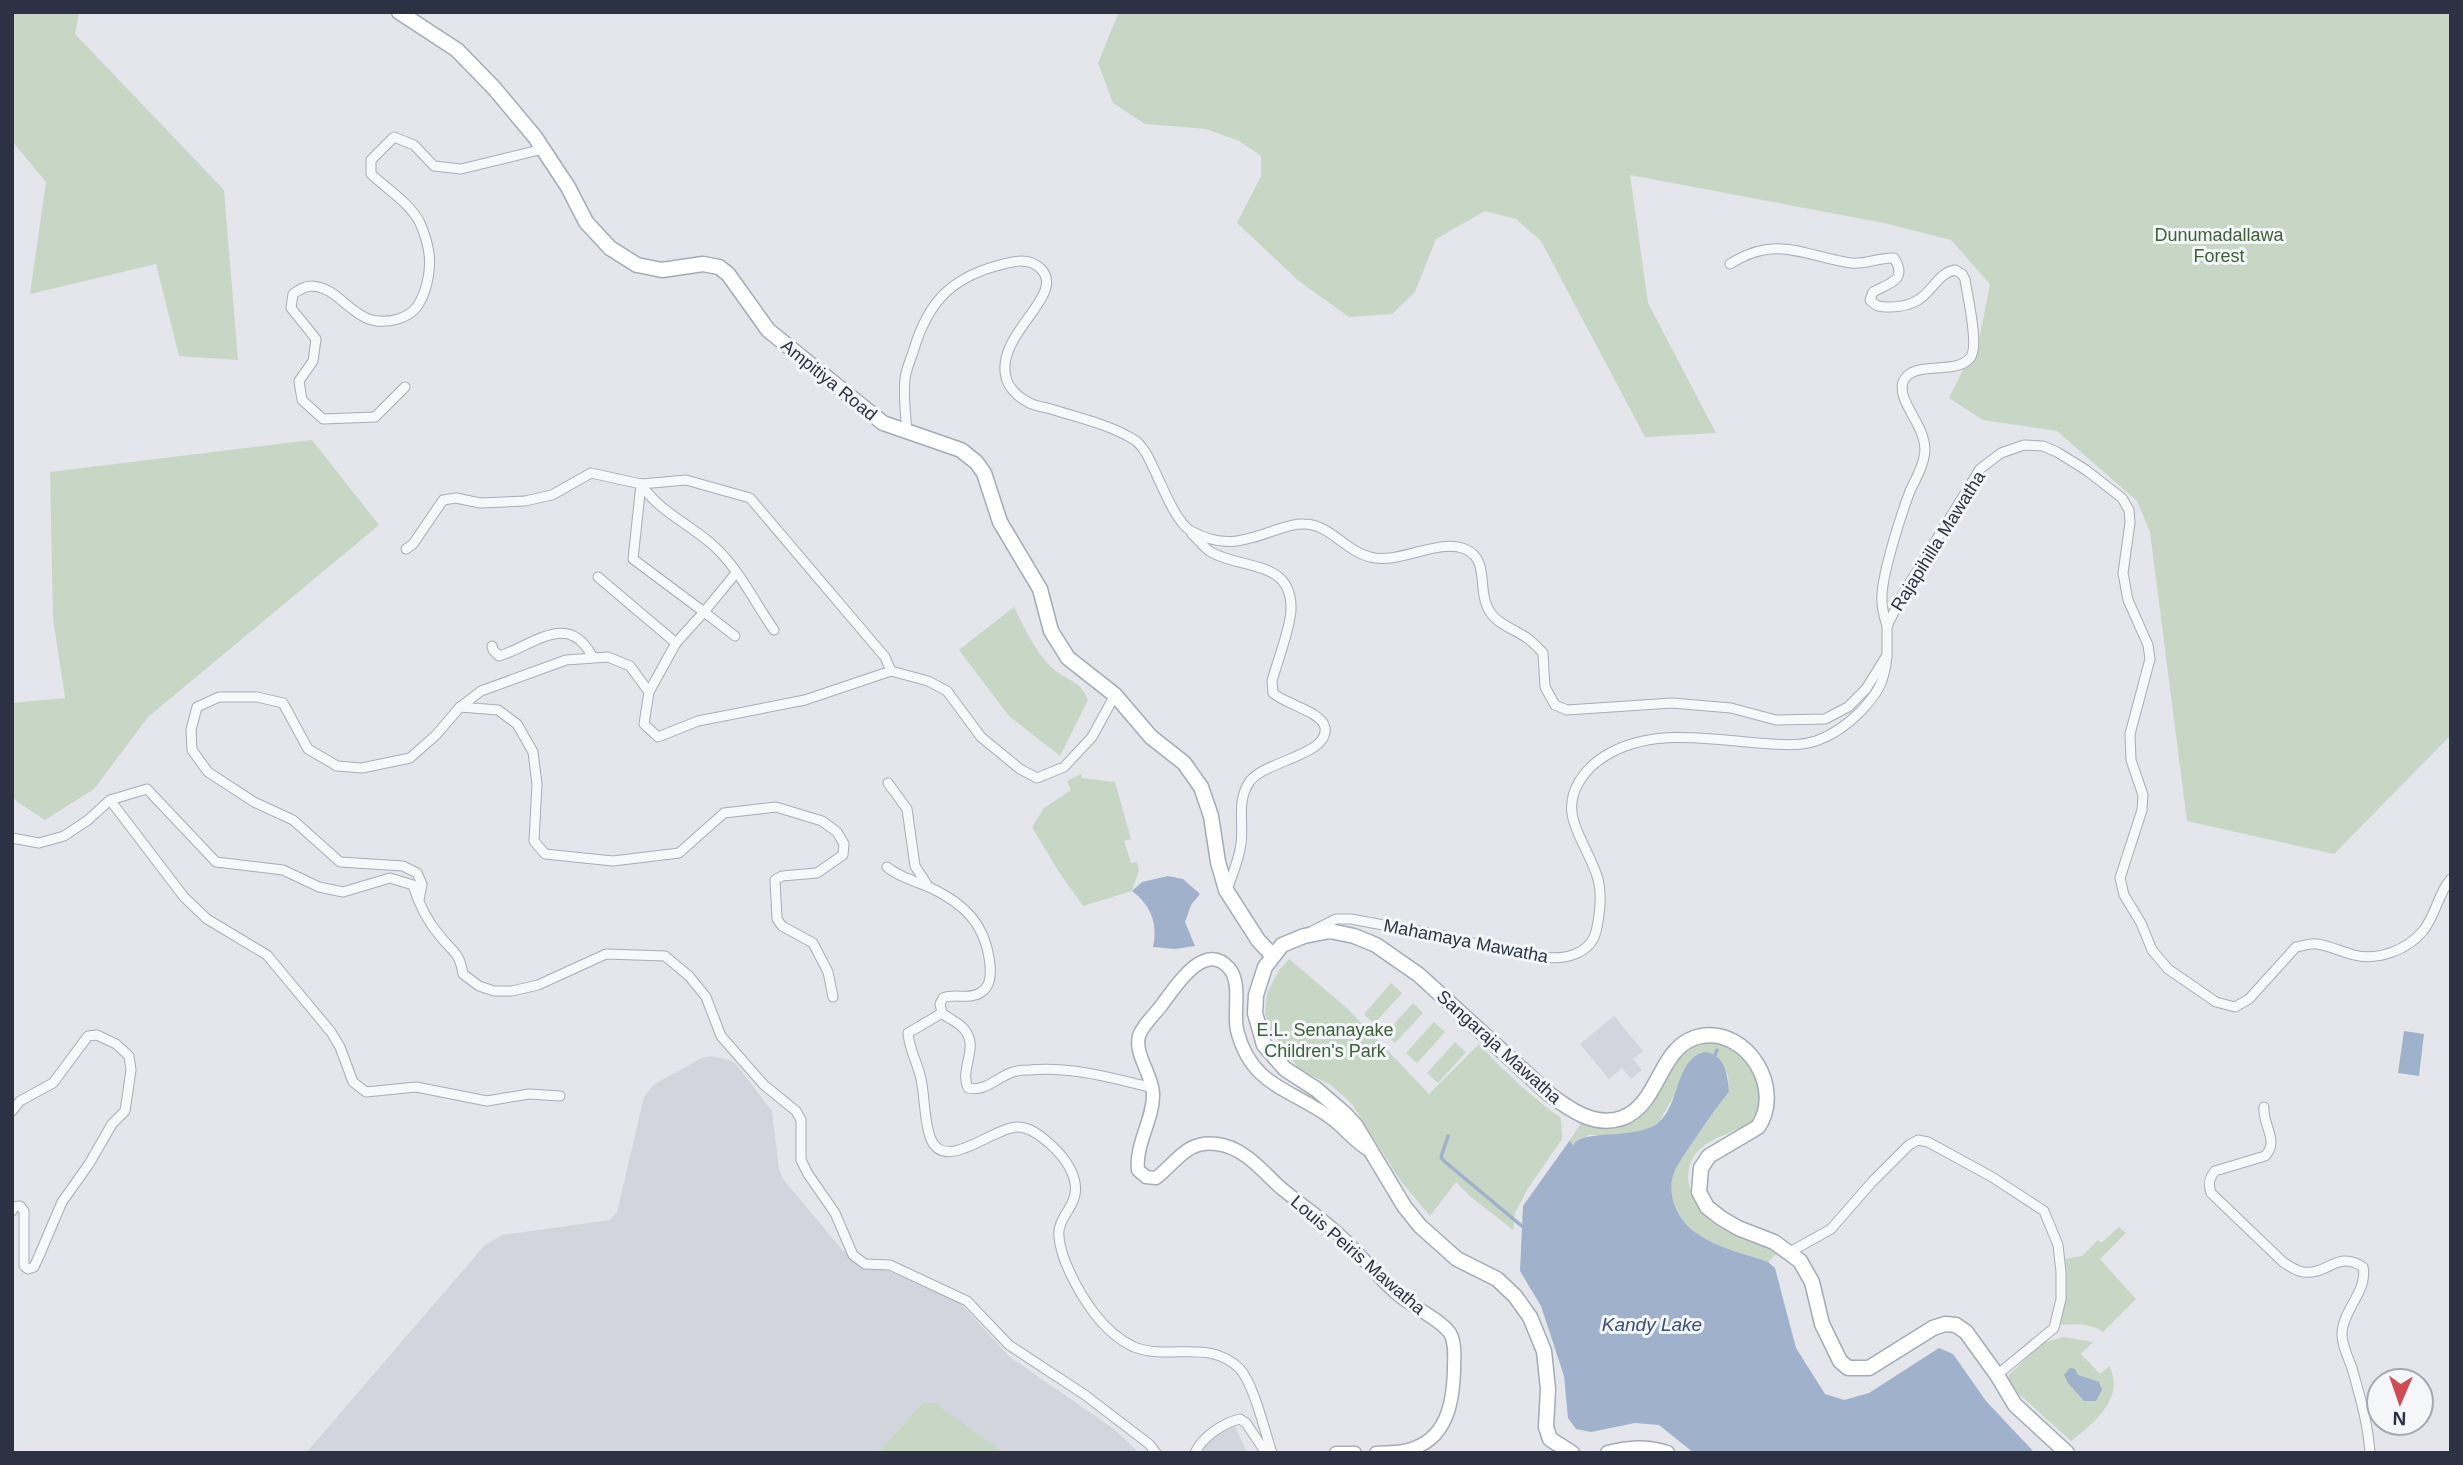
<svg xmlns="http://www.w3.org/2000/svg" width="2463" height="1465" font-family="Helvetica,sans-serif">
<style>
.built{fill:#d2d5de}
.green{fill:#c8d6c5}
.water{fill:#a0b1cb}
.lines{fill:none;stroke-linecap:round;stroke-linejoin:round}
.stream{stroke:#a0b1cb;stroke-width:3.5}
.minor-casing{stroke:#a9acb6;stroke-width:11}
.secondary-casing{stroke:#a9acb6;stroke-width:15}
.primary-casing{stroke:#a3aab7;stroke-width:17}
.minor{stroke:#f7f8fa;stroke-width:9}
.secondary{stroke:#fff;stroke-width:12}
.primary{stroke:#fff;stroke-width:14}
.labels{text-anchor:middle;stroke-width:6;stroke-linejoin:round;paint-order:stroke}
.park-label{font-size:18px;fill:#3d6039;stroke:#f4f6f9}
.street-label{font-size:18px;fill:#2c3244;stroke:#f4f6f9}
.water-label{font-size:19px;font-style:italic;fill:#364d78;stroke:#f4f6f9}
</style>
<rect width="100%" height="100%" fill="#e4e6ec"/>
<g class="built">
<path d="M 1614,1016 L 1643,1051 L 1633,1059 L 1642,1070 L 1631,1079 L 1622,1068 L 1609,1079 L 1580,1044 Z"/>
<path d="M 709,1056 L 729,1060 L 735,1063 L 772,1111 L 779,1169 L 783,1179 L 843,1251 L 959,1302 L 1010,1357 L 1114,1429 L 1139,1453 L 1005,1453 L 935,1403 L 923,1403 L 877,1453 L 306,1453 L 484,1246 L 502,1235 L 610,1220 L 617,1212 L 644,1097 L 653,1085 L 702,1058 Z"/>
<path d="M 1232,1426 L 1235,1426 L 1247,1453 L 1203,1453 L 1202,1441 Z"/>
</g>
<g class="green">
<path d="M 12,12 L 79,12 L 75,34 L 224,190 L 238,360 L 179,356 L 156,264 L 30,294 L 46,182 L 12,141 Z"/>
<path d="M 1119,12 L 2451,12 L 2451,735 L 2334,854 L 2187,821 L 2150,532 L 2137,501 L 2057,431 L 1983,420 L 1949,398 L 1980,335 L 1990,284 L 1951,240 L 1884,223 L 1630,175 L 1648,303 L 1716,433 L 1645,437 L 1541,241 L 1516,219 L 1485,211 L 1436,239 L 1415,292 L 1392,314 L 1349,317 L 1300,282 L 1237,223 L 1261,176 L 1261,156 L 1239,141 L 1206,129 L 1145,124 L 1113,103 L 1098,63 Z"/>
<path d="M 312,440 L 379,525 L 148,717 L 94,789 L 45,820 L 16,801 L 12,795 L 12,703 L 65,698 L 53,618 L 50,472 Z"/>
<path d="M 1014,607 C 1024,627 1033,647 1048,664 C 1062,680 1080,678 1088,700 L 1060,756 L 1009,716 L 959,650 Z"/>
<path d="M 1081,774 L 1082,778 L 1115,782 L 1131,839 L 1124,841 L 1131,863 L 1137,862 L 1139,870 L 1132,891 L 1083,906 L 1059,872 L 1032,827 L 1044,808 L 1071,790 L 1067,781 Z"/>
<path d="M 1289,959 L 1348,1009 L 1429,1094 L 1479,1044 C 1504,1072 1531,1096 1561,1118 L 1562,1139 L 1527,1190 L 1515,1213 L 1513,1230 L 1471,1197 L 1456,1182 L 1430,1216 L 1400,1180 L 1352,1104 L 1331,1085 L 1299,1069 L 1270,1029 L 1265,1014 L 1267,993 L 1279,970 Z"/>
<path d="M 1391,983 L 1402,993 L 1374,1024 L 1364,1014 Z"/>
<path d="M 1413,1003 L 1423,1013 L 1395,1043 L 1385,1034 Z"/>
<path d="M 1434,1022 L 1445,1032 L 1417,1063 L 1406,1053 Z"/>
<path d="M 1699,1041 C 1720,1043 1737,1047 1750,1066 C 1757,1076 1759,1083 1761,1095 C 1768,1144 1681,1122 1689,1185 C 1691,1199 1699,1212 1710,1221 C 1729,1236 1756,1242 1778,1252 L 1768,1262 C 1744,1253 1719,1249 1698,1234 C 1677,1221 1664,1192 1676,1168 C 1682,1157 1690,1147 1697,1136 C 1707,1121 1717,1106 1729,1092 L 1728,1075 L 1716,1056 L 1704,1052 L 1680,1085 L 1659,1122 L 1645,1130 L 1626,1135 L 1589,1135 L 1573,1147 L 1570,1140 L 1583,1120 C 1671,1143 1644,1073 1699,1041 Z"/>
<path d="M 1455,1042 L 1466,1052 L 1438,1083 L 1427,1073 Z"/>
<path d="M 2119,1227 L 2126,1233 L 2100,1259 L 2136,1299 L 2103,1332 C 2090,1323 2074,1324 2058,1325 C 2063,1303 2068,1282 2065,1259 L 2082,1256 L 2098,1240 L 2101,1243 Z"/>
<path d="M 2064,1337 L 2093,1342 L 2081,1354 L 2100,1374 L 2109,1366 C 2126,1398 2093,1424 2071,1441 L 2007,1383 L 2009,1375 L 2042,1343 Z"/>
<path d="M 923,1403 L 935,1403 L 1005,1453 L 877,1453 Z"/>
</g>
<g class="water">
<path d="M 1168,876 L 1183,879 L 1200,894 L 1191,905 L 1185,922 L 1195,946 L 1175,949 L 1153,947 C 1158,924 1151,905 1132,891 L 1142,882 Z"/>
<path d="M 2404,1031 L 2424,1034 L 2419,1076 L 2398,1073 Z"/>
<path d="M 1704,1052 C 1725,1053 1728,1076 1729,1092 C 1717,1106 1707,1121 1697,1136 C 1690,1147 1682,1157 1676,1168 C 1664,1192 1677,1221 1698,1234 C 1719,1249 1744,1253 1768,1262 L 1775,1268 L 1796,1348 L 1825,1394 L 1844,1400 L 1869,1393 L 1939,1348 L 1953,1354 L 1986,1401 L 2035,1453 L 1694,1453 L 1659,1425 L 1635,1423 L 1591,1432 L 1576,1429 L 1568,1418 L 1564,1376 L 1541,1306 L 1520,1271 L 1523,1206 L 1570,1140 L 1573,1146 C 1583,1127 1635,1142 1659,1122 C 1680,1104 1675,1060 1704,1052 Z"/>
<path d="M 2070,1368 L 2075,1369 L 2078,1375 L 2099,1382 L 2102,1390 L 2096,1401 L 2084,1401 L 2068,1383 L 2064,1375 Z"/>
</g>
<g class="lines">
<g class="stream">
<path d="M 1715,1055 L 1717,1050"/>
<path d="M 1448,1136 L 1441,1157 L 1444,1161 L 1523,1227"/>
</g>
<g class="minor-casing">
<g id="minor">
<path d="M 1730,264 C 1776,234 1804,256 1851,263 C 1866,265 1879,257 1894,258 C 1908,280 1890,283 1873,292 L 1870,300 C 1876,307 1881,307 1890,307 C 1933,307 1930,275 1955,270 L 1962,274 L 1965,279 C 1967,295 1980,347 1970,358 C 1955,376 1912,359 1903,382 C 1896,403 1931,429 1924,457 C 1922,469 1915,480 1910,491 C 1901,515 1883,571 1882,595 C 1881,606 1884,616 1887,626"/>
<path d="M 405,387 L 375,417 L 323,419 L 302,400 L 299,381 L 313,361 L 316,339 L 291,308 L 293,294 C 299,290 304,286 312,286 C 345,288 354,332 398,319 C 414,314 420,305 425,290 C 433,265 430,246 420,223 C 411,204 386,188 371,174 L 371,160 L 394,137 L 414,145 L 434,166 L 461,169 L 543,149"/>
<path d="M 907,433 C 906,416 903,397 905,379 C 906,369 911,359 914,349 C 928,303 950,279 996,266 C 1011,262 1028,256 1041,269 C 1067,295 995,334 1006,377 C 1008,387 1017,396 1026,401 C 1033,406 1043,407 1051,409 C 1079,418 1112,425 1136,441 C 1140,444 1143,449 1146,453 C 1157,472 1174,522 1191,531 C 1223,548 1241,542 1273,531 C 1282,528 1294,523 1304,524 C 1330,524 1345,551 1370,557 C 1399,565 1437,538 1465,549 C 1489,559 1478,587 1487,606 C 1494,624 1513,628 1527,638 C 1533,642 1538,648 1543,653 L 1545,687 L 1555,705 L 1567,710 L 1672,703 L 1731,708 L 1776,720 L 1825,719 L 1848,707 L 1866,689 L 1887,655 L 1887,626 L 1903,594 L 1980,469 L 2001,453 L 2024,445 L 2043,446 L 2057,452 L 2086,470 L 2122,498 L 2129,510 L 2130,523 L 2123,573 L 2128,600 L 2148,645 L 2150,659 L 2130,734 L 2131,760 L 2143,795 L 2142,810 L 2120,878 L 2124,895 L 2141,923 L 2152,950 L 2168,969 L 2216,1002 L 2235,1007 L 2249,999 L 2296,947 C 2302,946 2311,943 2317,944 C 2330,946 2342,952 2354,955 C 2378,961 2407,950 2423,931 C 2436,915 2439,891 2451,879"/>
<path d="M 641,484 L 633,559 L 704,612 L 676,643 L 649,692 L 644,724 L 658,737 L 698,721 L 805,700 L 891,671 L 928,681 L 947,691 L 981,737 L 1020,769 L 1037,778 L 1064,767 L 1092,737 L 1115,695"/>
<path d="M 641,484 C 659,512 690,524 714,546 C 739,569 755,603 774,630"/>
<path d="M 1192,534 C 1198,539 1204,548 1211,552 C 1241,570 1292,559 1291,609 C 1291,627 1277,662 1272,681 L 1273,693 C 1285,704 1323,712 1325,728 C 1329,755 1265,761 1250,781 C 1236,801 1244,822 1241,844 C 1239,860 1232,875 1227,890"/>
<path d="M 406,549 L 413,544 L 443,500 L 456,498 L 480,503 L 525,501 L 552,495 L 591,473 L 641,484 L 686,480 L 750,498 L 885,657 L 891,671"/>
<path d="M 598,577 L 676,643"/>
<path d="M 735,636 L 704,612 L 736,573"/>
<path d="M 492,646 L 493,650 L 499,656 C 533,646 568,610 592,656"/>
<path d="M 460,707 L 498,710 L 517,724 L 533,752 L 537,784 L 534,841 L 545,854 L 613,861 L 679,853 L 724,813 L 776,807 L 822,821 L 837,832 L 844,844 L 843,855 L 817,873 L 782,876 L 775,880 L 777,919 L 782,926 L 813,943 L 828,972 L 833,997"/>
<path d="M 888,783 L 907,809 L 915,866 L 928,886"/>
<path d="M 110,800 L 184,897 L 207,919 L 267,955 L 331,1032 L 340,1047 L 353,1082 L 366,1092 L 416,1087 L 487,1101 L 529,1094 L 560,1096"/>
<path d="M 12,838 L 39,843 L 64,836 L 88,820 L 110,800 L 147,789 L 216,862 L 283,870 L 319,887 L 343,892 L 390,878 L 413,885 C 419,905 427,921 440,936 C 453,953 459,951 463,974 L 479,986 L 494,991 L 512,991 L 538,985 L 606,954 L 665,956 L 689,976 L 706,997 L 721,1036 L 764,1085 L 796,1111 L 801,1120 L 801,1160 L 808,1174 L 835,1213 L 853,1255 L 865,1264 L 890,1265 L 967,1301 L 1009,1345 L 1085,1395 L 1149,1444 L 1156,1453"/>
<path d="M 887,867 C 900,878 916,881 931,888 C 965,904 986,925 990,965 C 991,977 990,987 980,993 C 969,1000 955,993 943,998 L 940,1004 L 942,1013 C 949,1019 958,1022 964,1029 C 980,1047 959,1069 968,1088 C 986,1092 997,1077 1013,1072 C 1018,1070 1024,1070 1029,1070 C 1071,1066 1113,1078 1153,1088"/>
<path d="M 419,900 L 422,884 L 417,873 L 403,866 L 340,862 L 293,820 L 254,802 L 208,772 L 192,750 L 191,730 L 197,707 L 219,697 L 257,697 L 283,703 L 308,749 L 337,766 L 362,768 L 410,758 L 436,735 L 460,707 L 481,691 L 566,660 L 608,657 L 630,666 L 649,692"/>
<path d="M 1312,931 L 1336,919 L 1351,919 C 1382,925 1414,930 1445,936 C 1476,943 1547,967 1575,954 C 1588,949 1595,940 1597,927 C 1600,912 1602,894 1598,879 C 1593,861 1581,843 1575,825 C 1563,794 1585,766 1612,752 C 1656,729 1710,739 1758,743 C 1777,744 1797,747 1816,741 C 1833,735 1847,725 1860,712 C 1878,693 1884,683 1887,657"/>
<path d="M 942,1013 L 908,1033 C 909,1049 918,1064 921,1079 C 925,1098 924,1119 930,1137 C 944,1175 992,1127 1018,1127 C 1030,1127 1041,1136 1050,1144 C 1066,1158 1083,1182 1072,1203 C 1067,1214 1057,1224 1059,1237 C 1061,1261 1080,1294 1094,1313 C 1104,1326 1119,1340 1134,1347 C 1169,1361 1210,1338 1240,1369 C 1254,1385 1265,1432 1272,1453"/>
<path d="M 2264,1107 C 2262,1125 2280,1141 2265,1156 L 2215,1171 C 2209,1178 2208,1184 2211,1193 L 2283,1262 C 2289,1266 2296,1271 2303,1272 C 2329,1275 2337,1250 2363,1267 C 2368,1291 2344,1308 2342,1332 C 2341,1343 2348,1357 2352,1368 C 2360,1397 2368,1423 2370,1453"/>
<path d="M 12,1111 L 20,1101 L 53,1083 L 88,1036 L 97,1035 L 116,1044 L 129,1056 L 131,1070 L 125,1111 L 112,1124 L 89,1164 L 62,1202 L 39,1256 L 34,1267 L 28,1269 L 24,1266 L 24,1211 L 20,1206 L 14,1207 L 12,1211"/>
<path d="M 1790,1252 L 1831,1229 L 1872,1182 L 1909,1145 L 1918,1140 L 1928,1142 L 1992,1177 L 2044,1211 L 2058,1245 L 2061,1272 L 2061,1299 L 2054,1328 L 1997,1375"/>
<path d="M 1195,1453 C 1202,1437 1223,1423 1240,1419 L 1246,1423 L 1266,1453"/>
</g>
</g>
<g class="secondary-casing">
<g id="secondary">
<path d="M 1372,1152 C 1355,1143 1346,1129 1331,1118 C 1292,1089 1251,1087 1237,1030 C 1233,1012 1242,983 1229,968 C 1204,939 1174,989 1161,1006 C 1154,1015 1142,1026 1139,1036 C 1134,1054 1152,1074 1153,1093 C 1154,1119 1135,1144 1138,1170 L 1146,1177 L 1156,1178 C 1177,1162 1186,1140 1217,1144 C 1244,1147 1263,1172 1281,1188 C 1299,1203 1318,1216 1335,1231 C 1357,1250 1374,1273 1395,1292 C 1410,1306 1439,1318 1450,1333 C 1456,1344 1454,1358 1454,1370 C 1453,1403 1447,1440 1408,1450 C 1398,1453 1387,1452 1376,1453"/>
<path d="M 1336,1453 L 1355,1453"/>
</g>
</g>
<g class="primary-casing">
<g id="primary">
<path d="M 399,12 L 457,50 L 494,88 L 535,137 L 568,187 L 586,222 L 610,248 L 637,265 L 662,270 L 703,264 L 719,267 L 728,274 L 768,330 L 883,423 L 961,450 L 976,462 L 984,473 L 1000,522 L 1040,589 L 1051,631 L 1068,658 L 1115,695 L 1151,737 L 1184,763 L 1201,787 L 1211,816 L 1218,862 L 1226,890 L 1258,940 L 1272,955"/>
<path d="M 1572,1453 L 1550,1439 L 1546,1427 L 1548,1389 L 1544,1351 L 1530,1317 L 1515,1296 L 1497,1279 L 1457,1259 L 1420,1226 L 1404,1206 L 1356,1126 L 1345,1114 L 1316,1089 L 1285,1069 L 1264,1045 L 1255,1013 L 1256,995 L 1265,967 L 1282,945 L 1304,936 L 1330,931 L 1354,936 L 1376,945 L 1419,975 L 1549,1094 C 1569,1109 1595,1128 1622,1118 C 1661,1104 1658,1044 1701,1036 C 1748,1028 1784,1089 1758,1127 L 1709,1156 L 1701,1168 L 1699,1192 L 1707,1207 L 1721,1218 L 1738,1228 L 1774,1242 L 1800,1261 L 1812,1282 L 1822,1324 L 1840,1361 L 1848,1368 L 1869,1368 L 1933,1328 L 1945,1324 L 1956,1325 L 1966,1332 L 1997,1375 L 2015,1405 L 2067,1453"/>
<path d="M 1608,1453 C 1629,1448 1646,1446 1667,1453"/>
</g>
</g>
<use href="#minor" class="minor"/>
<use href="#secondary" class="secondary"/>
<use href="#primary" class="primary"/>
</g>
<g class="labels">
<g class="park-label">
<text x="2219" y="241">Dunumadallawa<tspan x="2219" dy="21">Forest</tspan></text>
<text x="1325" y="1036">E.L. Senanayake<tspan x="1325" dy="21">Children's Park</tspan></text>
</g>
<g class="street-label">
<text transform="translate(829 380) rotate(39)" y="6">Ampitiya Road</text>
<text transform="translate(1938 541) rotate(-58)" y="6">Rajapihilla Mawatha</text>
<text transform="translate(1466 941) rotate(11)" y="6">Mahamaya Mawatha</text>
<text transform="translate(1499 1047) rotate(42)" y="6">Sangaraja Mawatha</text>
<text transform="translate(1358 1255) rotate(41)" y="6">Louis Peiris Mawatha</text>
</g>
<g class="water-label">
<text x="1652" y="1331">Kandy Lake</text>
</g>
</g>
<rect width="2463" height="1465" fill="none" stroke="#2c3244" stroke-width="28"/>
<g transform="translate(2400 1402) rotate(182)"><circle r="33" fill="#f4f6f9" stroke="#a4a8b1" stroke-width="2"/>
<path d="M0-5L12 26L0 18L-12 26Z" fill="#ce4c54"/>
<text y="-10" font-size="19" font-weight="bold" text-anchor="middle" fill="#2c3244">N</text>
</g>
</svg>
